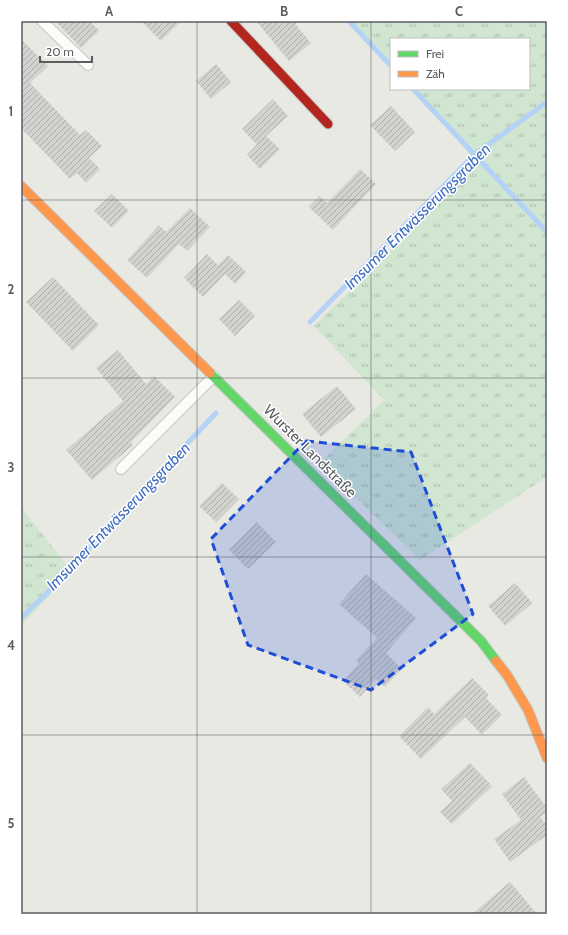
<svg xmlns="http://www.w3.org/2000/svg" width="568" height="935" font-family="Cabin,sans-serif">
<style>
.grass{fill:url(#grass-tufts)}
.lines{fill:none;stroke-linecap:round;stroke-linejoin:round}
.stream{stroke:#b4d2f6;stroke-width:5}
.building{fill:url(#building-hatch)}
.lane-casing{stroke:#c6c7c5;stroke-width:12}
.fast-casing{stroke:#c4c5c4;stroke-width:11}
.slow-casing{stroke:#c4c5c4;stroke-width:11}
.jam-casing{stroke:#c4c5c4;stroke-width:11}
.lane{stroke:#fcfcfb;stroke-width:10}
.fast{stroke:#63d668;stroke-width:9}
.slow{stroke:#ff974d;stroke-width:9}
.jam{stroke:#b3261e;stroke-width:9}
.marked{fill:#1d4ed8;fill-opacity:0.2;stroke:#1d4ed8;stroke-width:3;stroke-dasharray:8 5;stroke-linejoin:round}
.grid{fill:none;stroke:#595c61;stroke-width:1;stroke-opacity:0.55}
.labels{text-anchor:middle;stroke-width:3;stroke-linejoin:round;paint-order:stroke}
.street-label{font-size:15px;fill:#595c61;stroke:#fff}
.water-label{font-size:16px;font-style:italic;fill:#416fc1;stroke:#fff}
.neatline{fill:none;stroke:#595c61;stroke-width:1.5}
.grid-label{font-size:13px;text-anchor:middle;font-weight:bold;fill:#595c61}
</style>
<defs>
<pattern id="grass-tufts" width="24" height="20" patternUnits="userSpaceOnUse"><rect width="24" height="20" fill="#d0e6d0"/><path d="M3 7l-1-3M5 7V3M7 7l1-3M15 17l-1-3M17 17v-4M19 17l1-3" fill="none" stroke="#acbeac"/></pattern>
<pattern id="building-hatch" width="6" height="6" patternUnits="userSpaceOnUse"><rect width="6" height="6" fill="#d3d2ce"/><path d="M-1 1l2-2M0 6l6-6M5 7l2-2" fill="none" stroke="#aeaeab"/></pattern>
</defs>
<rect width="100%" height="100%" fill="#e9e9e3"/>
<g class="grass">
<path d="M 348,21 L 547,21 L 547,477 L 420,560 L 320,463 L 384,400 L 314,326 L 479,164 L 411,89 L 529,89 L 529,39 L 391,39 L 391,68 Z"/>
<path d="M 21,507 L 72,572 L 21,626 Z"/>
</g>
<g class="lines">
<g class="stream">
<path d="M 349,21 L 391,66"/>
<path d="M 413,89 L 547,232"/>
<path d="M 310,322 L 474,155 L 547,102"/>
<path d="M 21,618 L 45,595 L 216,413"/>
</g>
</g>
<g class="building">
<path d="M 55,21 L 90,21 L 99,31 L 81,48 Z"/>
<path d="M 141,21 L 181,21 L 161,41 Z"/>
<path d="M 256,21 L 296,21 L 296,25 L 311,43 L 289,61 Z"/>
<path d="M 21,39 L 48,66 L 30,83 L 80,135 L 86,130 L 102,146 L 89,158 L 100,169 L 86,183 L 77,173 L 70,179 L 21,128 Z"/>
<path d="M 216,64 L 231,82 L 211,99 L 196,81 Z"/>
<path d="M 273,99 L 288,116 L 266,136 L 280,149 L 260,169 L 247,155 L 259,142 L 257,145 L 242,129 Z"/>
<path d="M 391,106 L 415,132 L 395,151 L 370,125 Z"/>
<path d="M 360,169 L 376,184 L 333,230 L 309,207 L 320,196 L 327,203 Z"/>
<path d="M 112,194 L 129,211 L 112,228 L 94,211 Z"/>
<path d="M 190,208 L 210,227 L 187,251 L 179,244 L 147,278 L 127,260 L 159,225 L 166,232 Z"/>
<path d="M 207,254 L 218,265 L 228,255 L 246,272 L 235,284 L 225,274 L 203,297 L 184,278 Z"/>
<path d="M 53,277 L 99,325 L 73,351 L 26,302 Z"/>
<path d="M 239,300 L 255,316 L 235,336 L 219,319 Z"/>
<path d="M 118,350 L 146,384 L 154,376 L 175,397 L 131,442 L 133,445 L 92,480 L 66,450 L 123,401 L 96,368 Z"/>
<path d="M 337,386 L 356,409 L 321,437 L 302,414 Z"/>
<path d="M 222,483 L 239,499 L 216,522 L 199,506 Z"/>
<path d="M 257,522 L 276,542 L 248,569 L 229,550 Z"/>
<path d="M 366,574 L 416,618 L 386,653 L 402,669 L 385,687 L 376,679 L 360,697 L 343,681 L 359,663 L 356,660 L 377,638 L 339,604 Z"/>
<path d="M 515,583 L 532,603 L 505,626 L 488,606 Z"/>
<path d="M 472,678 L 489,695 L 486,698 L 502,715 L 482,735 L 465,717 L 421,759 L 399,736 L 428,707 L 434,714 Z"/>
<path d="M 470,763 L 492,786 L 452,824 L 440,812 L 452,801 L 441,789 Z"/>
<path d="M 524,777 L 547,808 L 547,812 L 540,817 L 547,826 L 547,835 L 510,862 L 494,839 L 521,820 L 502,794 Z"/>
<path d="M 510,882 L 537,914 L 472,914 Z"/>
</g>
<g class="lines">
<g class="lane-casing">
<g id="lane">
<path d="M 42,21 L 88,65"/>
<path d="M 121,469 L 214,376"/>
</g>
</g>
<g class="fast-casing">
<path id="fast" d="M 210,373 L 481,641 L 496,661"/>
</g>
<g class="slow-casing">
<g id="slow">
<path d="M 21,186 L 210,373"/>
<path d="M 496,661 L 507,675 L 528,710 L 547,758"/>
</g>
</g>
<g class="jam-casing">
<path id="jam" d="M 231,21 L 328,124"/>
</g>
<use href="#lane" class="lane"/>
<use href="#fast" class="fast"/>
<use href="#slow" class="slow"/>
<use href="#jam" class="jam"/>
</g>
<path class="marked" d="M 306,441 L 411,452 L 473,614 L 371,690 L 248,645 L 211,539 Z"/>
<path class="grid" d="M 197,21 L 197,914M 371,21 L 371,914M 21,200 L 547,200M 21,378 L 547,378M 21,557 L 547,557M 21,735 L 547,735"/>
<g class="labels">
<g class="street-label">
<text transform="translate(310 451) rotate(45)" y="5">Wurster Landstraße</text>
</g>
<g class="water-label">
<text transform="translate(417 216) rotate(-45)" y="6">Imsumer Entwässerungsgraben</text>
<text transform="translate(118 516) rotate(-46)" y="6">Imsumer Entwässerungsgraben</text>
</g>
</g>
<rect width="568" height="935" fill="none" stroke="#ffffff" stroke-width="44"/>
<rect x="390" y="38" width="140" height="52" fill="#ffffff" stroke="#bdbec0"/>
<rect x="398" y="51" width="20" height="6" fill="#63d668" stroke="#bdbec0"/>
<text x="426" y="58" font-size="12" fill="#595c61">Frei</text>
<rect x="398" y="71" width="20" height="6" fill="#ff974d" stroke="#bdbec0"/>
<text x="426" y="78" font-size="12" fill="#595c61">Zäh</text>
<path d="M40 56v6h52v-6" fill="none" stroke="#595c61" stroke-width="2"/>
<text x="46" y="56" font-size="12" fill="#595c61" stroke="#ffffff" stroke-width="3" paint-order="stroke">20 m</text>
<rect x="22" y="22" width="524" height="891" class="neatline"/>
<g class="grid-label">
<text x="109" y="16">A</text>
<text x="284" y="16">B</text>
<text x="459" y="16">C</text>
<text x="11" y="116">1</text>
<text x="11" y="294">2</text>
<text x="11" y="472">3</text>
<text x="11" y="650">4</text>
<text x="11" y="828">5</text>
</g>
</svg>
